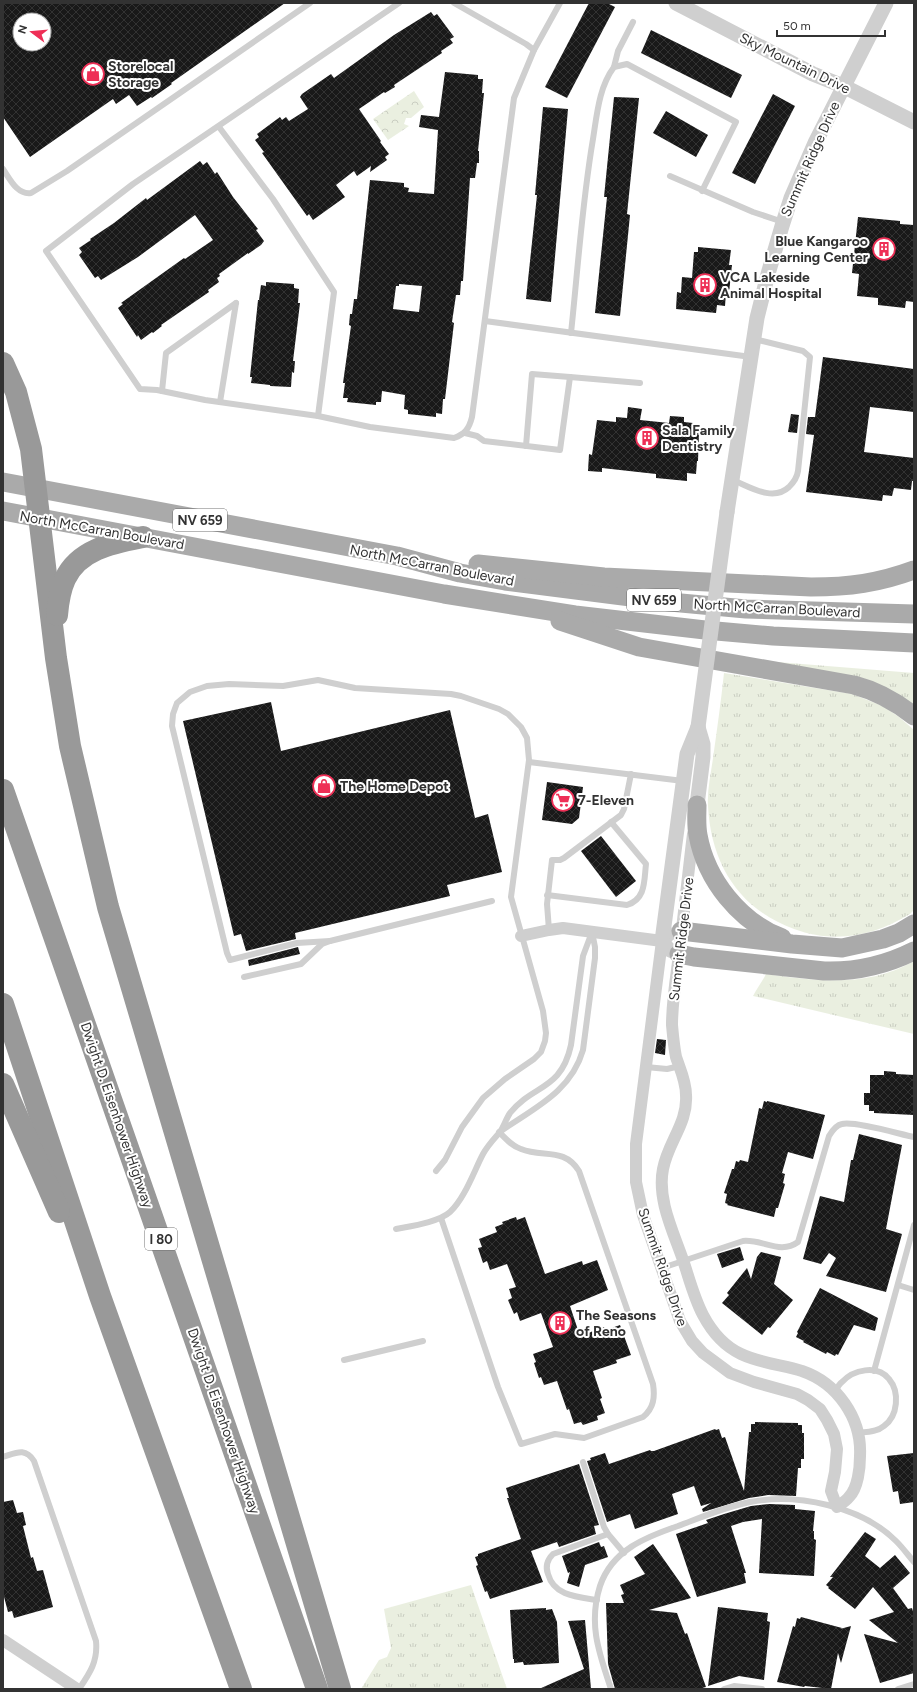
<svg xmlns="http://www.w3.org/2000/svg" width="917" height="1692" font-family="Figtree,sans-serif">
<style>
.grass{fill:url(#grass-tufts)}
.park{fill:url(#park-crowns)}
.building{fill:url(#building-cross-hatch);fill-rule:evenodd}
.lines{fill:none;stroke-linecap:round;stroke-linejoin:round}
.service{stroke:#cfcfcf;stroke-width:6}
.minor{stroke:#cfcfcf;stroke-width:12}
.tertiary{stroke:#cfcfcf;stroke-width:15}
.primary{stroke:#aaa;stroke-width:19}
.motorway{stroke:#999;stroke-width:22}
.tertiary-bridge{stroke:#cfcfcf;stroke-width:15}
.labels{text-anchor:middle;stroke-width:4;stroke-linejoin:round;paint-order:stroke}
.shield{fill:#fff;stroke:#707070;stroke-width:1}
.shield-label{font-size:13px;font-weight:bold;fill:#323232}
.street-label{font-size:14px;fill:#323232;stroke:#fff}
.poi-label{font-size:14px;font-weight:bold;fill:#323232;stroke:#fff;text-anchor:start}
</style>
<defs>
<pattern id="grass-tufts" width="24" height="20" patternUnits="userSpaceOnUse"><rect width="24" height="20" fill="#eaefe0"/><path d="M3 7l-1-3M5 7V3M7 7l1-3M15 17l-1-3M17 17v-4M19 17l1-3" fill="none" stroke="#c9cdc1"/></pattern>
<pattern id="park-crowns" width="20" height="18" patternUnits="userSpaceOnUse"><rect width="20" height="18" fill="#eaefe0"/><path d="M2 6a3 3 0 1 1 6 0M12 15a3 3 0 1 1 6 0" fill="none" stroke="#c9cdc1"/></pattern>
<pattern id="building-cross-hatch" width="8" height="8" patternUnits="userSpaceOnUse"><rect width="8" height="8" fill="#191919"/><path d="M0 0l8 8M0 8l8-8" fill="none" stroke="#323232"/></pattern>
</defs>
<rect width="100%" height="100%" fill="#fff"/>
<g class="grass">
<path d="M 765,661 L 914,673 L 914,709 Z"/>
<path d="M 724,673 L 852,694 L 883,706 L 899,717 L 914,730 L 914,910 L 910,914 C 874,936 835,944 794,929 C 739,909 711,864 708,806 C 707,790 711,773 713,758 C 717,730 721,701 724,673 Z"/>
<path d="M 914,961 L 914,1034 L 753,996 C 757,988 762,982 766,974 C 816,981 868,988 914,961 Z"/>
<path d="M 471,1585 L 507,1689 L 361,1689 L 379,1660 L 387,1657 L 391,1648 L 384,1609 Z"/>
</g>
<path class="park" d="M 414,91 L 424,107 L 411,118 L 406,118 L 404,124 L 409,126 L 388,140 L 373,119 Z"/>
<g class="building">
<path d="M 3,3 L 285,3 L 171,83 L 172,84 L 152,98 L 151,97 L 137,106 L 129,95 L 116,104 L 113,99 L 30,157 L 3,117 ZM 20,20 L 44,20 L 44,44 L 20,44 Z"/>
<path d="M 589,3 L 607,3 L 615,7 L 567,98 L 545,87 Z"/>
<path d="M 431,12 L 434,16 L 437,14 L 454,37 L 450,39 L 453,43 L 441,51 L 442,53 L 394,85 L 395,87 L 385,93 L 384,92 L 359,109 L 381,141 L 380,142 L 389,154 L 385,157 L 387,160 L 370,172 L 371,166 L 357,176 L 354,171 L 336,185 L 345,197 L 313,220 L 309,214 L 307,216 L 262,153 L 264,152 L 255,140 L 259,137 L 257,134 L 280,117 L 282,120 L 286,117 L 289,121 L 308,109 L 300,97 L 302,94 L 331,74 L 334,78 L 394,35 Z"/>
<path d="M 651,30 L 742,75 L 731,98 L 641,53 Z"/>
<path d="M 445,72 L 478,75 L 478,79 L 483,79 L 482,93 L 484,93 L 478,151 L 479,151 L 479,163 L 477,163 L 475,178 L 470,178 L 463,281 L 461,281 L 460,295 L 456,295 L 452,322 L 454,323 L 445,399 L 443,399 L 442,414 L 436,413 L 436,417 L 408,414 L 408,410 L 404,409 L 405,395 L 382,391 L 381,402 L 376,402 L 376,405 L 347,402 L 348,398 L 343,398 L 345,383 L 343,383 L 351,326 L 349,325 L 350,314 L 352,314 L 354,299 L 357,299 L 370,180 L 404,183 L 404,187 L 409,188 L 408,192 L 434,194 L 438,130 L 419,127 L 421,115 L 439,117 ZM 399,284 L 422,286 L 419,312 L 393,309 L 396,286 L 399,286 Z"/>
<path d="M 773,94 L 795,106 L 755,184 L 732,173 Z"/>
<path d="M 614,97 L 639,98 L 627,214 L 630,215 L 620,316 L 595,313 L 607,197 L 604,197 Z"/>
<path d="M 543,107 L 568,109 L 551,302 L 526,299 L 537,195 L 535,195 Z"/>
<path d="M 666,111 L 708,135 L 696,157 L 653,133 Z"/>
<path d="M 200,161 L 203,165 L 207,162 L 215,174 L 217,172 L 233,197 L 258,229 L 256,230 L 264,241 L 261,245 L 248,254 L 248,253 L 219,274 L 220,276 L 217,278 L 219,282 L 208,290 L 209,292 L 161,325 L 162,326 L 153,333 L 152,332 L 141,340 L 138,335 L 137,337 L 118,308 L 123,304 L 121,303 L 184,258 L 185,259 L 213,240 L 195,215 L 138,257 L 101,280 L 98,276 L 95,278 L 79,255 L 82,252 L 79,248 L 91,240 L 90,239 L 114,223 L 146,198 L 147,200 Z"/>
<path d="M 858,217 L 900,221 L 900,224 L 914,225 L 914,302 L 906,301 L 905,308 L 878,305 L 878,298 L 857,296 L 859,274 L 852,273 Z"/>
<path d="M 698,247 L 731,250 L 729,265 L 732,265 L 729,293 L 726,293 L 725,306 L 717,305 L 716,313 L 676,309 L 677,292 L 681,293 L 682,277 L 692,278 L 694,252 L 698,252 Z"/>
<path d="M 266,282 L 294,284 L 294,288 L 299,289 L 298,303 L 300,303 L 293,361 L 295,361 L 294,373 L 292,372 L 291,387 L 270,386 L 270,385 L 251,383 L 252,377 L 250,377 L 258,300 L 259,300 L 261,285 L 266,286 Z"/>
<path d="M 823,357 L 914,369 L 914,412 L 870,407 L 864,452 L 914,458 L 914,481 L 912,481 L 911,490 L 894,488 L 892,496 L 883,495 L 882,501 L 806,492 L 814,435 L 806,434 L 808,417 L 815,417 Z"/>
<path d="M 628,407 L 642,409 L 640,420 L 669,423 L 670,416 L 684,417 L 684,422 L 693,423 L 692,431 L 699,432 L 698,461 L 697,461 L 696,474 L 687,473 L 687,481 L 656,478 L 656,474 L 602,468 L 602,472 L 588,471 L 589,454 L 592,455 L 597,420 L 616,422 L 616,417 L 627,418 Z"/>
<path d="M 791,414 L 799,415 L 797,433 L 788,432 Z"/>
<path d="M 271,702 L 281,751 L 450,710 L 475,818 L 488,814 L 502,872 L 447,885 L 450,896 L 295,933 L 296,939 L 246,951 L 241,934 L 234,936 L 183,721 Z"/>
<path d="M 547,782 L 583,787 L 579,818 L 572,824 L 542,820 Z"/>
<path d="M 601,836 L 636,881 L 616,897 L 581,851 Z"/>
<path d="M 298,947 L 300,954 L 249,966 L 248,960 Z"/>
<path d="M 657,1039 L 666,1040 L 665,1055 L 655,1053 Z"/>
<path d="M 884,1071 L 896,1072 L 896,1074 L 914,1075 L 914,1115 L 874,1113 L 874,1111 L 869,1111 L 869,1105 L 864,1105 L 864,1093 L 870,1093 L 870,1075 L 884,1075 Z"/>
<path d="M 764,1101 L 767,1102 L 767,1101 L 825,1115 L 813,1159 L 788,1152 L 782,1173 L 785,1174 L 783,1183 L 785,1184 L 778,1208 L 776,1208 L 774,1217 L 727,1205 L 728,1204 L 725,1203 L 727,1194 L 724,1193 L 732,1169 L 734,1169 L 736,1161 L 739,1162 L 740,1160 L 748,1162 L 759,1108 L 762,1109 Z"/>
<path d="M 859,1134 L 902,1145 L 886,1229 L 902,1234 L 886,1292 L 826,1276 L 836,1258 L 829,1253 L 821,1264 L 803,1259 L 820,1196 L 844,1202 L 851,1160 L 853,1160 Z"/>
<path d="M 516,1217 L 517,1220 L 525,1217 L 545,1274 L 582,1261 L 583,1265 L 597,1260 L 608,1290 L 570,1306 L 580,1336 L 604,1327 L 606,1330 L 620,1325 L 631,1355 L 616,1360 L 617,1363 L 593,1371 L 602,1398 L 600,1399 L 605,1413 L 597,1416 L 598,1420 L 583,1425 L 581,1422 L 574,1424 L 569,1409 L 567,1410 L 557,1381 L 544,1385 L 541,1377 L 539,1378 L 534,1363 L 536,1362 L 533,1354 L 553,1347 L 541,1313 L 520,1321 L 517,1312 L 514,1314 L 508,1300 L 512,1298 L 509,1289 L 516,1287 L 507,1264 L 490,1270 L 487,1261 L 483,1263 L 478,1248 L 482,1247 L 479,1239 L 497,1232 L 495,1227 L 503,1224 L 502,1222 Z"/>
<path d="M 740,1247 L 744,1260 L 722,1268 L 717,1254 Z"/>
<path d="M 761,1252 L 781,1257 L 774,1284 L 793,1300 L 770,1328 L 768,1327 L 762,1335 L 722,1303 L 729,1295 L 727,1293 L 747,1268 L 751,1279 L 757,1257 Z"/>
<path d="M 820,1288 L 878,1318 L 875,1331 L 854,1325 L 838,1355 L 836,1354 L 835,1356 L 827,1352 L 826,1354 L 803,1342 L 804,1341 L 796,1337 L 798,1333 L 797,1332 Z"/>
<path d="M 755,1422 L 798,1423 L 798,1425 L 802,1425 L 802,1433 L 804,1433 L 804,1459 L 801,1459 L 801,1468 L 798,1468 L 796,1496 L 768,1495 L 749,1498 L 703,1512 L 702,1509 L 711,1503 L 701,1506 L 694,1486 L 672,1494 L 678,1514 L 635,1529 L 630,1514 L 607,1522 L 587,1461 L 591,1460 L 590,1458 L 605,1453 L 609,1464 L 650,1450 L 651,1451 L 654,1451 L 715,1429 L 716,1430 L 719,1429 L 722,1438 L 725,1437 L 744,1491 L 749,1432 L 751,1432 L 751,1424 L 755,1424 Z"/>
<path d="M 914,1453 L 914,1502 L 900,1504 L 898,1491 L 893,1492 L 887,1456 Z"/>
<path d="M 579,1464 L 599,1525 L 594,1526 L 596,1534 L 559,1547 L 557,1542 L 531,1551 L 543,1582 L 490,1599 L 487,1591 L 485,1592 L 476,1566 L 478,1565 L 475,1557 L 478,1556 L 478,1554 L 521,1539 L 507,1498 L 509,1498 L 506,1488 Z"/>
<path d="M 13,1500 L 17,1513 L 23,1512 L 26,1525 L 23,1526 L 31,1558 L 33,1557 L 37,1571 L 43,1570 L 53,1607 L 14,1618 L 12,1611 L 8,1612 L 3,1593 L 3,1502 Z"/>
<path d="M 769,1504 L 795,1505 L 795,1509 L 815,1511 L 813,1531 L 814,1531 L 814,1539 L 816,1540 L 814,1576 L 759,1573 L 762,1519 L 743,1522 L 731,1526 L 746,1573 L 744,1573 L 746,1583 L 697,1597 L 676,1534 L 708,1523 L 706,1520 L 724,1514 L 751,1506 Z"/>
<path d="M 865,1532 L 876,1539 L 865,1556 L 880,1568 L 895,1555 L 910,1573 L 893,1588 L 908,1609 L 912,1608 L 914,1615 L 914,1673 L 880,1683 L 864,1634 L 898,1643 L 869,1620 L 894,1612 L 873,1587 L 855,1609 L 828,1588 L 829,1587 L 826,1585 L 833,1577 L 830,1577 Z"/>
<path d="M 599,1542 L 601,1547 L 604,1546 L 608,1557 L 585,1565 L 579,1587 L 567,1583 L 570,1572 L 568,1573 L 562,1556 Z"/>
<path d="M 653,1544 L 691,1598 L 649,1610 L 677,1613 L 685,1634 L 687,1633 L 706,1687 L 699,1689 L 615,1689 L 608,1664 L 606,1603 L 624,1603 L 621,1595 L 624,1594 L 620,1585 L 645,1574 L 634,1557 Z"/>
<path d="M 718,1607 L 768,1613 L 767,1621 L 770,1622 L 764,1680 L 739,1676 L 708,1686 Z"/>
<path d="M 546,1608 L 546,1610 L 552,1609 L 557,1622 L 559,1663 L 524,1665 L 523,1662 L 514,1663 L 514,1659 L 513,1659 L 510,1610 Z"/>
<path d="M 801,1617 L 842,1628 L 840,1629 L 851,1626 L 841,1663 L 838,1653 L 831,1689 L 805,1686 L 804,1687 L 777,1682 L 793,1626 L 795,1627 L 797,1618 L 800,1619 Z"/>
<path d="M 585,1620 L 591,1689 L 539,1689 L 584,1669 L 568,1621 Z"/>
</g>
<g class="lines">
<g class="service">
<path d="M 399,3 L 133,184 L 46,251 L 140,389 L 157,390 L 205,400 L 318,416 L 370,427 L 454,438 C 465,434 469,429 472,417 L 514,98 L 534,50 L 560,3"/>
<path d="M 454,3 L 526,44 L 534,50"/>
<path d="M 614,67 L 618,51 L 633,22"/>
<path d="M 219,127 L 273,199 L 334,292 L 318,416"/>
<path d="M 3,169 C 10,179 17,195 31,193 L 67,171 L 310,3"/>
<path d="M 670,176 L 753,212 L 783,222"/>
<path d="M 485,321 L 751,357"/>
<path d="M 571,333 C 578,268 582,203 593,139 C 597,114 599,87 614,67 L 627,64 L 736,122 L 702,191"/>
<path d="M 162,391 L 166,353 L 236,303"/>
<path d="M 220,402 L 236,303"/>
<path d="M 465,433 L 477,436 L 484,441 L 560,450 L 570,377 L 640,383"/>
<path d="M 526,446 L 532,374 L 570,377"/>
<path d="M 733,480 C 750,487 773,502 789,487 C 794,482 797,478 798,471 L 810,357 L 803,351 L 754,339"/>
<path d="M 529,762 L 683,781"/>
<path d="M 547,895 L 627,905 C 646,899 644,881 646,864 L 611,822"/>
<path d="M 549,930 L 547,904 L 552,860 L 560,860 L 564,858 L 621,815 L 624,809 L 631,774"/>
<path d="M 330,941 L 297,943 L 230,960 L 227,953 L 172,726 L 173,714 L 177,703 L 190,692 L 207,686 L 229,684 L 283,686 L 318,680 L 355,688 L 451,694 L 461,696 L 499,709 L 508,714 L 521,727 L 527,738 L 529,760 L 511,897 L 543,1011 L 546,1033 L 545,1041 L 541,1052 L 534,1059 L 505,1079 L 483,1098 L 462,1127 L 445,1160 L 436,1171"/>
<path d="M 244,977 L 301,964 L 322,944 L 330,941 L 492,901"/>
<path d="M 646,1067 L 667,1069 L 680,1066"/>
<path d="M 501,1131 C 534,1108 571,1092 583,1050 L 595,958 L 595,947 L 592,932"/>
<path d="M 441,1218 L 498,1387 L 521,1444 L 555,1434 L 584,1438 L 643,1417 C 654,1408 655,1397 653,1384 L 579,1171 C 564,1147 543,1158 521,1149 C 512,1146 506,1139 499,1132"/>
<path d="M 396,1229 C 411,1226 439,1222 450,1212 C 465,1198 474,1171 483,1154 C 488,1145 494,1139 500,1132 C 504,1126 506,1119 510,1113 C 533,1084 561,1091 571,1045 L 583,956 L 592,932"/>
<path d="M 662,1268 L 743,1241 C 763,1239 780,1255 798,1242 L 829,1136 C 832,1131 836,1125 842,1124 C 855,1121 899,1134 914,1137"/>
<path d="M 898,1285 L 914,1290"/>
<path d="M 344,1360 L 423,1341"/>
<path d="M 874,1371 L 914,1225"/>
<path d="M 835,1392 C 837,1388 839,1384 842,1382 C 853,1370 877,1364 889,1379 C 900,1392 898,1416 884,1426 C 877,1432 867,1432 858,1433"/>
<path d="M 3,1457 C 16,1453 25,1447 34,1461 L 96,1641 C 98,1661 90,1673 79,1689"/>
<path d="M 583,1462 L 604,1527 L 608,1534 L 624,1553"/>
<path d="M 597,1600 C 577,1597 554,1596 548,1574 C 545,1566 548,1559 553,1554 L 608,1534"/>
<path d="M 611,1689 C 599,1653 588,1624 600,1586 C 612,1550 646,1537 678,1526 C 702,1517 725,1507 750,1502 C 797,1493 861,1506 896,1541 C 903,1548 908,1555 914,1562"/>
<path d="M 724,1689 L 734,1686 L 762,1689"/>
<path d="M 898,1689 L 914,1684"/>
</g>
<g class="minor">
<path d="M 521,936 L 549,930 L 563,928 L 662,941 L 671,934 L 681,931"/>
<path d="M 662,941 L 636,1144 L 636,1182 L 643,1215 L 680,1321 L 692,1341 L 703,1353 L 730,1373 L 754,1382 L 797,1394 L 808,1400 L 820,1409 L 827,1420 L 834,1434 L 837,1449 L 835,1472 L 831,1491 L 837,1507 C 841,1504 846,1501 849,1497 C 858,1488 860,1468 860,1456 C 862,1418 837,1383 802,1371 C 782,1365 760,1363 741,1354 C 724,1346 712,1332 703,1315 C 694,1298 689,1278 683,1260 C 673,1231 657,1199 663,1169 C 668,1142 688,1123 686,1095 C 686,1081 680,1069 676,1057 C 674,1047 673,1036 672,1025 C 672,1002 676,978 679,955 C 684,914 688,874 693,834"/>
<path d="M 3,1640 L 77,1689"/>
</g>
<g class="tertiary">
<path d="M 676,3 L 813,74 L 843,86 L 914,122"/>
<path d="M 727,512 L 757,318 L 768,274 L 782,226 L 791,198 L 815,143 L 886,3"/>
<path d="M 697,805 L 703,757 L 703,744 L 698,727"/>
<path d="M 679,954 L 668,949 L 662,941 L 687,754 L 698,727"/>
</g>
<g class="primary">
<path d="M 3,482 L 397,556 L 460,573 L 505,581 L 670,602 L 746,609 L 914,614"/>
<path d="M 3,511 L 444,594 L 575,615 L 705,630 L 773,636 L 914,643"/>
<path d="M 478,564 L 604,577 L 811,587 C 849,587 879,583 914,570"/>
<path d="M 560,621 L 639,647 L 854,685 C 877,691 895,701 914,716"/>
<path d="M 697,805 C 697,815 696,825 698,835 C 706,880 740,922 782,938"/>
<path d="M 681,931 L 792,944 L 842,948 L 883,939 L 899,933 L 914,924"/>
<path d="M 679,954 L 694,957 L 824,971 C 855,972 886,965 914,951"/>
</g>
<g class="motorway">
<path d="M 3,363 L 16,392 L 31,449 L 56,658 L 70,746 L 108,907 L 340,1689"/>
<path d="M 57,615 C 58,603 60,590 65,579 C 79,549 113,543 143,537"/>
<path d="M 3,790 L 317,1689"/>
<path d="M 3,1004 L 100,1296 L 241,1689"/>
<path d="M 3,1084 L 59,1212"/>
</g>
<path class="tertiary-bridge" d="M 698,727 L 727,512"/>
</g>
<defs>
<g id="shop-ring" transform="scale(1.15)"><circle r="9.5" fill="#fff" stroke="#ee2f56" stroke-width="1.5"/><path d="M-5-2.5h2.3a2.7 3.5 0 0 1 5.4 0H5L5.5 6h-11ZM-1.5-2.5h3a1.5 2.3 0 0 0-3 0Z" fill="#ee2f56"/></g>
<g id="building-ring" transform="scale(1.15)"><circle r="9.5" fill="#fff" stroke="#ee2f56" stroke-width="1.5"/><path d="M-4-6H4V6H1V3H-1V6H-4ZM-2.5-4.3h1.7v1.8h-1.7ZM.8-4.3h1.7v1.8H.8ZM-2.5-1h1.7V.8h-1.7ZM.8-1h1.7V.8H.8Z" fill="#ee2f56"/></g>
<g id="supermarket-ring" transform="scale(1.15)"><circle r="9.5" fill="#fff" stroke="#ee2f56" stroke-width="1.5"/><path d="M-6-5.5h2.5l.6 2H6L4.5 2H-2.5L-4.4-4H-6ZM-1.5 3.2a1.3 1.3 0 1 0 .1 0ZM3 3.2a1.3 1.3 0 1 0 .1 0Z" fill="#ee2f56"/></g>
</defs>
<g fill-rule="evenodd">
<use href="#shop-ring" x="93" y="74"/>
<use href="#building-ring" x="884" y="249"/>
<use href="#building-ring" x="705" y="285"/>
<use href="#building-ring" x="647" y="438"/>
<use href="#shop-ring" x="324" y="786"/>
<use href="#supermarket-ring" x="563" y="800"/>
<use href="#building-ring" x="560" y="1323"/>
</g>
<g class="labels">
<g class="shield">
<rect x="173" y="509" width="54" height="22" rx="3"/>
<rect x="627" y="589" width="54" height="22" rx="3"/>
<rect x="145" y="1228" width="32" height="22" rx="3"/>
</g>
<g class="shield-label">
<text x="200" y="525">NV 659</text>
<text x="654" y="605">NV 659</text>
<text x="161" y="1244">I 80</text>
</g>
<g class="street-label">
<text transform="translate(795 63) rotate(26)" y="5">Sky Mountain Drive</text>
<text transform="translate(810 159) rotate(-66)" y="5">Summit Ridge Drive</text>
<text transform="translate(102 530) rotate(10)" y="5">North McCarran Boulevard</text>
<text transform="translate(432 565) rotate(11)" y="5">North McCarran Boulevard</text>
<text transform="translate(777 608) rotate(3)" y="5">North McCarran Boulevard</text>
<text transform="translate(681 939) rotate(-83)" y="5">Summit Ridge Drive</text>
<text transform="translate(117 1115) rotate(71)" y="5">Dwight D. Eisenhower Highway</text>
<text transform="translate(663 1267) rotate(71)" y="5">Summit Ridge Drive</text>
<text transform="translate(224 1421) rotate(71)" y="5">Dwight D. Eisenhower Highway</text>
</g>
<g class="poi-label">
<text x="108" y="71">Storelocal<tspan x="108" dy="16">Storage</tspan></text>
<text x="868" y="246" text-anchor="end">Blue Kangaroo<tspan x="868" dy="16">Learning Center</tspan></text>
<text x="720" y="282">VCA Lakeside<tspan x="720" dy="16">Animal Hospital</tspan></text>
<text x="662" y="435">Sala Family<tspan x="662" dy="16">Dentistry</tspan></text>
<text x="340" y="791">The Home Depot</text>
<text x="578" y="805">7-Eleven</text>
<text x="576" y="1320">The Seasons<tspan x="576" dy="16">of Reno</tspan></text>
</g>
</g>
<rect width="917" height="1692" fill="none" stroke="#323232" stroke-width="8"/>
<g transform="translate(32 32) rotate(286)"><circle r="19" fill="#ffffff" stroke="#adadad"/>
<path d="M0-3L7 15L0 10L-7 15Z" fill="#ee2f56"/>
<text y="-6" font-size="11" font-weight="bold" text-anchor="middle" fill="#323232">N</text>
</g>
<path d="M777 30v6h108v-6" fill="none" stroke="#323232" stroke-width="2"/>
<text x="783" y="30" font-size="12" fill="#323232" stroke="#ffffff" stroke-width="3" paint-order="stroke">50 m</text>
</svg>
